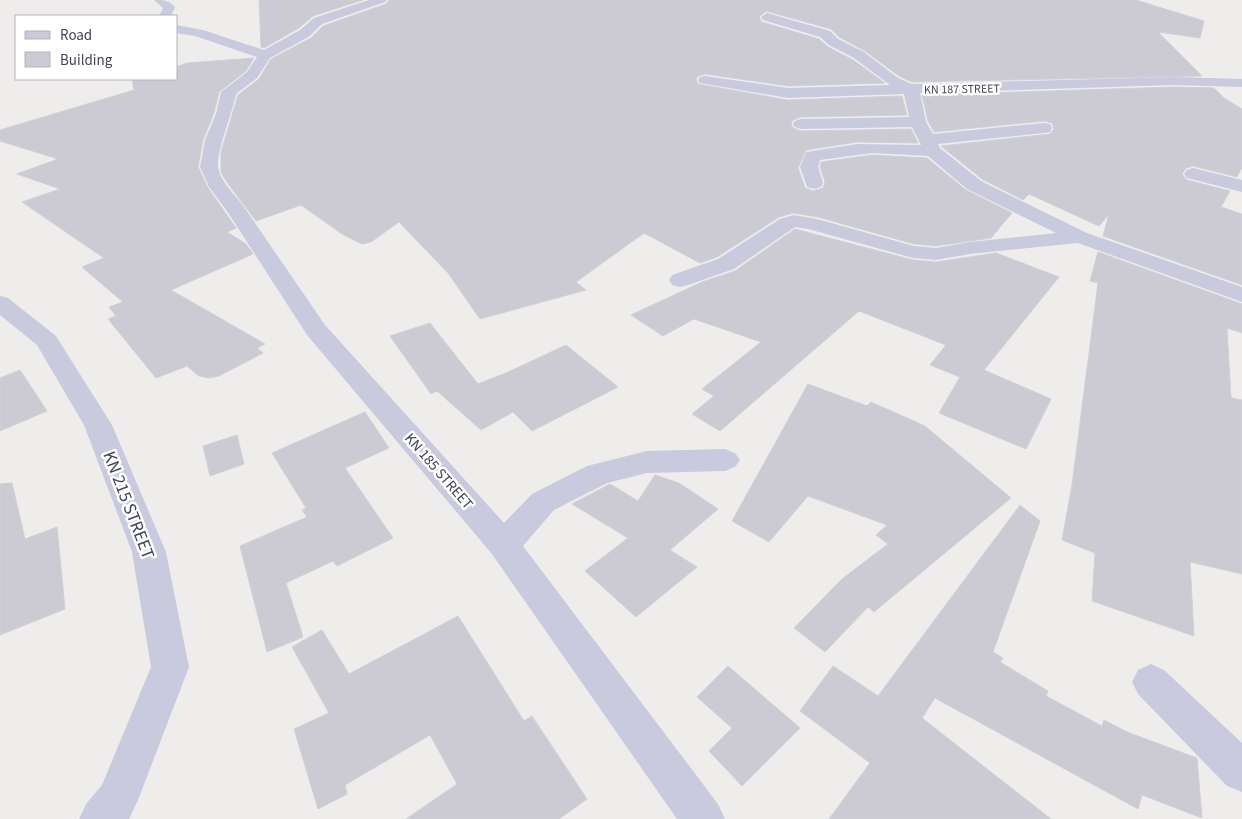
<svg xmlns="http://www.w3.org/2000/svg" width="1242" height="819" font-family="'Source Sans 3',sans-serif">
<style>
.building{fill:#cccbd4;stroke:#d1cfd8}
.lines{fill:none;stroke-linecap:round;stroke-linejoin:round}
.street{fill:#c9cadd;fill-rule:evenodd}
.labels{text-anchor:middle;stroke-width:5;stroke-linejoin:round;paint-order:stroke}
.far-street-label{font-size:12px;fill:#43445a;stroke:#fff}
.street-label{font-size:15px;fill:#43445a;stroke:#fff}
.near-street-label{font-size:18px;fill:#43445a;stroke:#fff}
</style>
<rect width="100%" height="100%" fill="#efedeb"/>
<g class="building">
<path d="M 259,0 L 363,0 L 313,16 L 299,28 L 264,48 L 261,47 Z"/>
<path d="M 389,0 L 1136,0 L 1204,21 L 1200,38 L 1158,32 L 1202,76 L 912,82 L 899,76 L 865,51 L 839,37 L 831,29 L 766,11 L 759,17 L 762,22 L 819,39 L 828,47 L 853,60 L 885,83 L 788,86 L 705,74 L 698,76 L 696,79 L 698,84 L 788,100 L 902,96 L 907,115 L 801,117 L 793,120 L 791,123 L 793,128 L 801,131 L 911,129 L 918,143 L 857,142 L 806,150 L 798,168 L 805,188 L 813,191 L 823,188 L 825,182 L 820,167 L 821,162 L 872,155 L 927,158 L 966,190 L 1012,213 L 991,238 L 936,246 L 914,244 L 818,217 L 793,213 L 779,217 L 717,257 L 700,263 L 644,233 L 576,282 L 586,290 L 480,319 L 448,273 L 399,222 L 371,242 L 362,244 L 342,234 L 301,205 L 256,221 L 226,181 L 221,172 L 221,152 L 238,95 L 259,79 L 271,59 L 311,38 L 323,26 L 386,4 Z"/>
<path d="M 254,58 L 246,71 L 219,92 L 214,113 L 203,140 L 198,167 L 208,188 L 236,228 L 227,232 L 246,244 L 253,254 L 171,290 L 265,344 L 257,348 L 263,353 L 219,376 L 209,378 L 199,376 L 187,366 L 156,378 L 108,319 L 116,316 L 109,307 L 123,302 L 82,267 L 104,258 L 22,202 L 60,189 L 17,174 L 58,159 L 0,141 L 0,130 L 134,90 L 132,79 L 176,79 L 176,67 L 187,63 Z"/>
<path d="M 1174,87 L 1214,88 L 1224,98 L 1242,109 L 1242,167 L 1237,177 L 1193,166 L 1186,168 L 1182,174 L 1187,180 L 1230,191 L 1221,207 L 1242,214 L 1242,285 L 1103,236 L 1109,214 L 1099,226 L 1029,194 L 1023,200 L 982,179 L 941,146 L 1050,134 L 1054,129 L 1052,123 L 1044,121 L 934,132 L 928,121 L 922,95 Z"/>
<path d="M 795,229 L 913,260 L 936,262 L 996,253 L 1059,277 L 984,370 L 1051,399 L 1026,449 L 939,413 L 960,377 L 930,365 L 946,345 L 859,311 L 720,431 L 692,414 L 714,396 L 702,389 L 761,342 L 694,319 L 663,336 L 631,315 L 702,282 L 735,271 Z"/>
<path d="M 1098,252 L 1242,304 L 1242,333 L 1227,328 L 1231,398 L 1242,400 L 1242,574 L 1190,562 L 1194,636 L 1092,601 L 1095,553 L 1062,540 L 1072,485 L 1098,283 L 1090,281 Z"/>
<path d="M 430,323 L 478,384 L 506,373 L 566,345 L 618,387 L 532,431 L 513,412 L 481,430 L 437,391 L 431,394 L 390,336 Z"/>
<path d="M 20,370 L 47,411 L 0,431 L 0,378 Z"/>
<path d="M 808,384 L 867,406 L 871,402 L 925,426 L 1011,498 L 874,612 L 868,607 L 825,652 L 794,628 L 842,579 L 888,544 L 876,535 L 887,525 L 808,496 L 769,542 L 732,521 Z"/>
<path d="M 365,412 L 389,448 L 345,468 L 393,538 L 337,566 L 333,561 L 286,583 L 303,637 L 267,652 L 240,546 L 307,517 L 302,510 L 306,508 L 272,453 Z"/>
<path d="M 237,435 L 244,464 L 210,476 L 203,446 Z"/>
<path d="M 655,475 L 679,483 L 718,509 L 670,550 L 697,567 L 636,617 L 585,571 L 628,538 L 572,504 L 610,484 L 638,501 Z"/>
<path d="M 12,483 L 25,539 L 57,527 L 65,609 L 0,635 L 0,484 Z"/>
<path d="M 1020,505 L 1040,521 L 993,652 L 1003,658 L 1000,662 L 1048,691 L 1046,696 L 1102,726 L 1104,720 L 1127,732 L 1197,758 L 1202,818 L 1142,795 L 1138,809 L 935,698 L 922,718 L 1051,819 L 829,819 L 870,763 L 800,711 L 833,666 L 878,696 Z"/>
<path d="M 458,616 L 524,721 L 532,716 L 587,799 L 559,819 L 406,819 L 457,784 L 430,735 L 345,785 L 347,794 L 318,809 L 294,729 L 329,713 L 292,647 L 322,630 L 349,674 Z"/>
<path d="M 728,666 L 800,728 L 742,786 L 709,751 L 732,728 L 697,697 Z"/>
</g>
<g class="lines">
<g class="street">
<path d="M 154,0 C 163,0 169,0 175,7 L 171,16 L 159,16 L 163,8 Z"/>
<path d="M 369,0 L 387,0 L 385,2 L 322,24 L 310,36 L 270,58 L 257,78 L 236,94 C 233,111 216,153 218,167 C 220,181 234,194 242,204 L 325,325 L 504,523 L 532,494 L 587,466 L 647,451 L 725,449 L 735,453 L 740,460 L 735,467 L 725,471 L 647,473 L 607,483 L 554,510 L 523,546 L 718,804 L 725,819 L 677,819 L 492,554 L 307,335 L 227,211 L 209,187 L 200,167 L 205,140 L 216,114 L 221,92 L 247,72 L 257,57 L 195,36 L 176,33 L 176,25 L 203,30 L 264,50 L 300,30 L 314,18 Z"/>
<path d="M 767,13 L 830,31 L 838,39 L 864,52 L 898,78 L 912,84 L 1174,77 L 1242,79 L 1242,87 L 1174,85 L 920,93 L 926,122 L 933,134 L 1044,123 L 1050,124 L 1052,128 L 1050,132 L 1044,133 L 938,144 L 940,148 L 981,181 L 1087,233 L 1242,287 L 1242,302 L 1078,243 L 970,254 L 936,260 L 913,258 L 808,229 L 795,227 L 734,269 L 688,285 L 680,287 L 672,285 L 669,280 L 672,275 L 718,259 L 780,219 L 794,215 L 817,219 L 914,246 L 936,248 L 970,242 L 1056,233 L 967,189 L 928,156 L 872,153 L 820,160 L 818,167 L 823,183 L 821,187 L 814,189 L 807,187 L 800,167 L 806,152 L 857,144 L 921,145 L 912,127 L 801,129 L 795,127 L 793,124 L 795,121 L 801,119 L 909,117 L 904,94 L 788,98 L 700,83 L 698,80 L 700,77 L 705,76 L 788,88 L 890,85 L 854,58 L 829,45 L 820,37 L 763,20 L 761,17 Z"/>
<path d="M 1193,168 L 1242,180 L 1242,192 L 1187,178 L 1184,174 L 1187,170 Z"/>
<path d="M 0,296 L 8,298 L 56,336 L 59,341 L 112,425 L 166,552 L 189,667 L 138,800 L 129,819 L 79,819 L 86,804 L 102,785 L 151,667 L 132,552 L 84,425 L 37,345 L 0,315 Z"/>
<path d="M 1151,664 L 1164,670 L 1242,743 L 1242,792 L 1227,786 L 1138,694 L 1132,682 L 1138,670 Z"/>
</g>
</g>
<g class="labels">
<g class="far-street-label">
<text transform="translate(962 89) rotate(-1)" y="4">KN 187 STREET</text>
</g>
<g class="street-label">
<text transform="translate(439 471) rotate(49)" y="5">KN 185 STREET</text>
</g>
<g class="near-street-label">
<text transform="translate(129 505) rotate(69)" y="6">KN 215 STREET</text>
</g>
</g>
<rect x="15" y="15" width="162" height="65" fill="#ffffff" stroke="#b4b4bd"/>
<rect x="25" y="31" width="25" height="8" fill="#c9cadd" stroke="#b4b4bd"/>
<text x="60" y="40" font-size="15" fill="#43445a">Road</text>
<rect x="25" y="52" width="25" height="15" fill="#cccbd4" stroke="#b4b4bd"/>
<text x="60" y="65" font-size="15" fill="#43445a">Building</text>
</svg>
